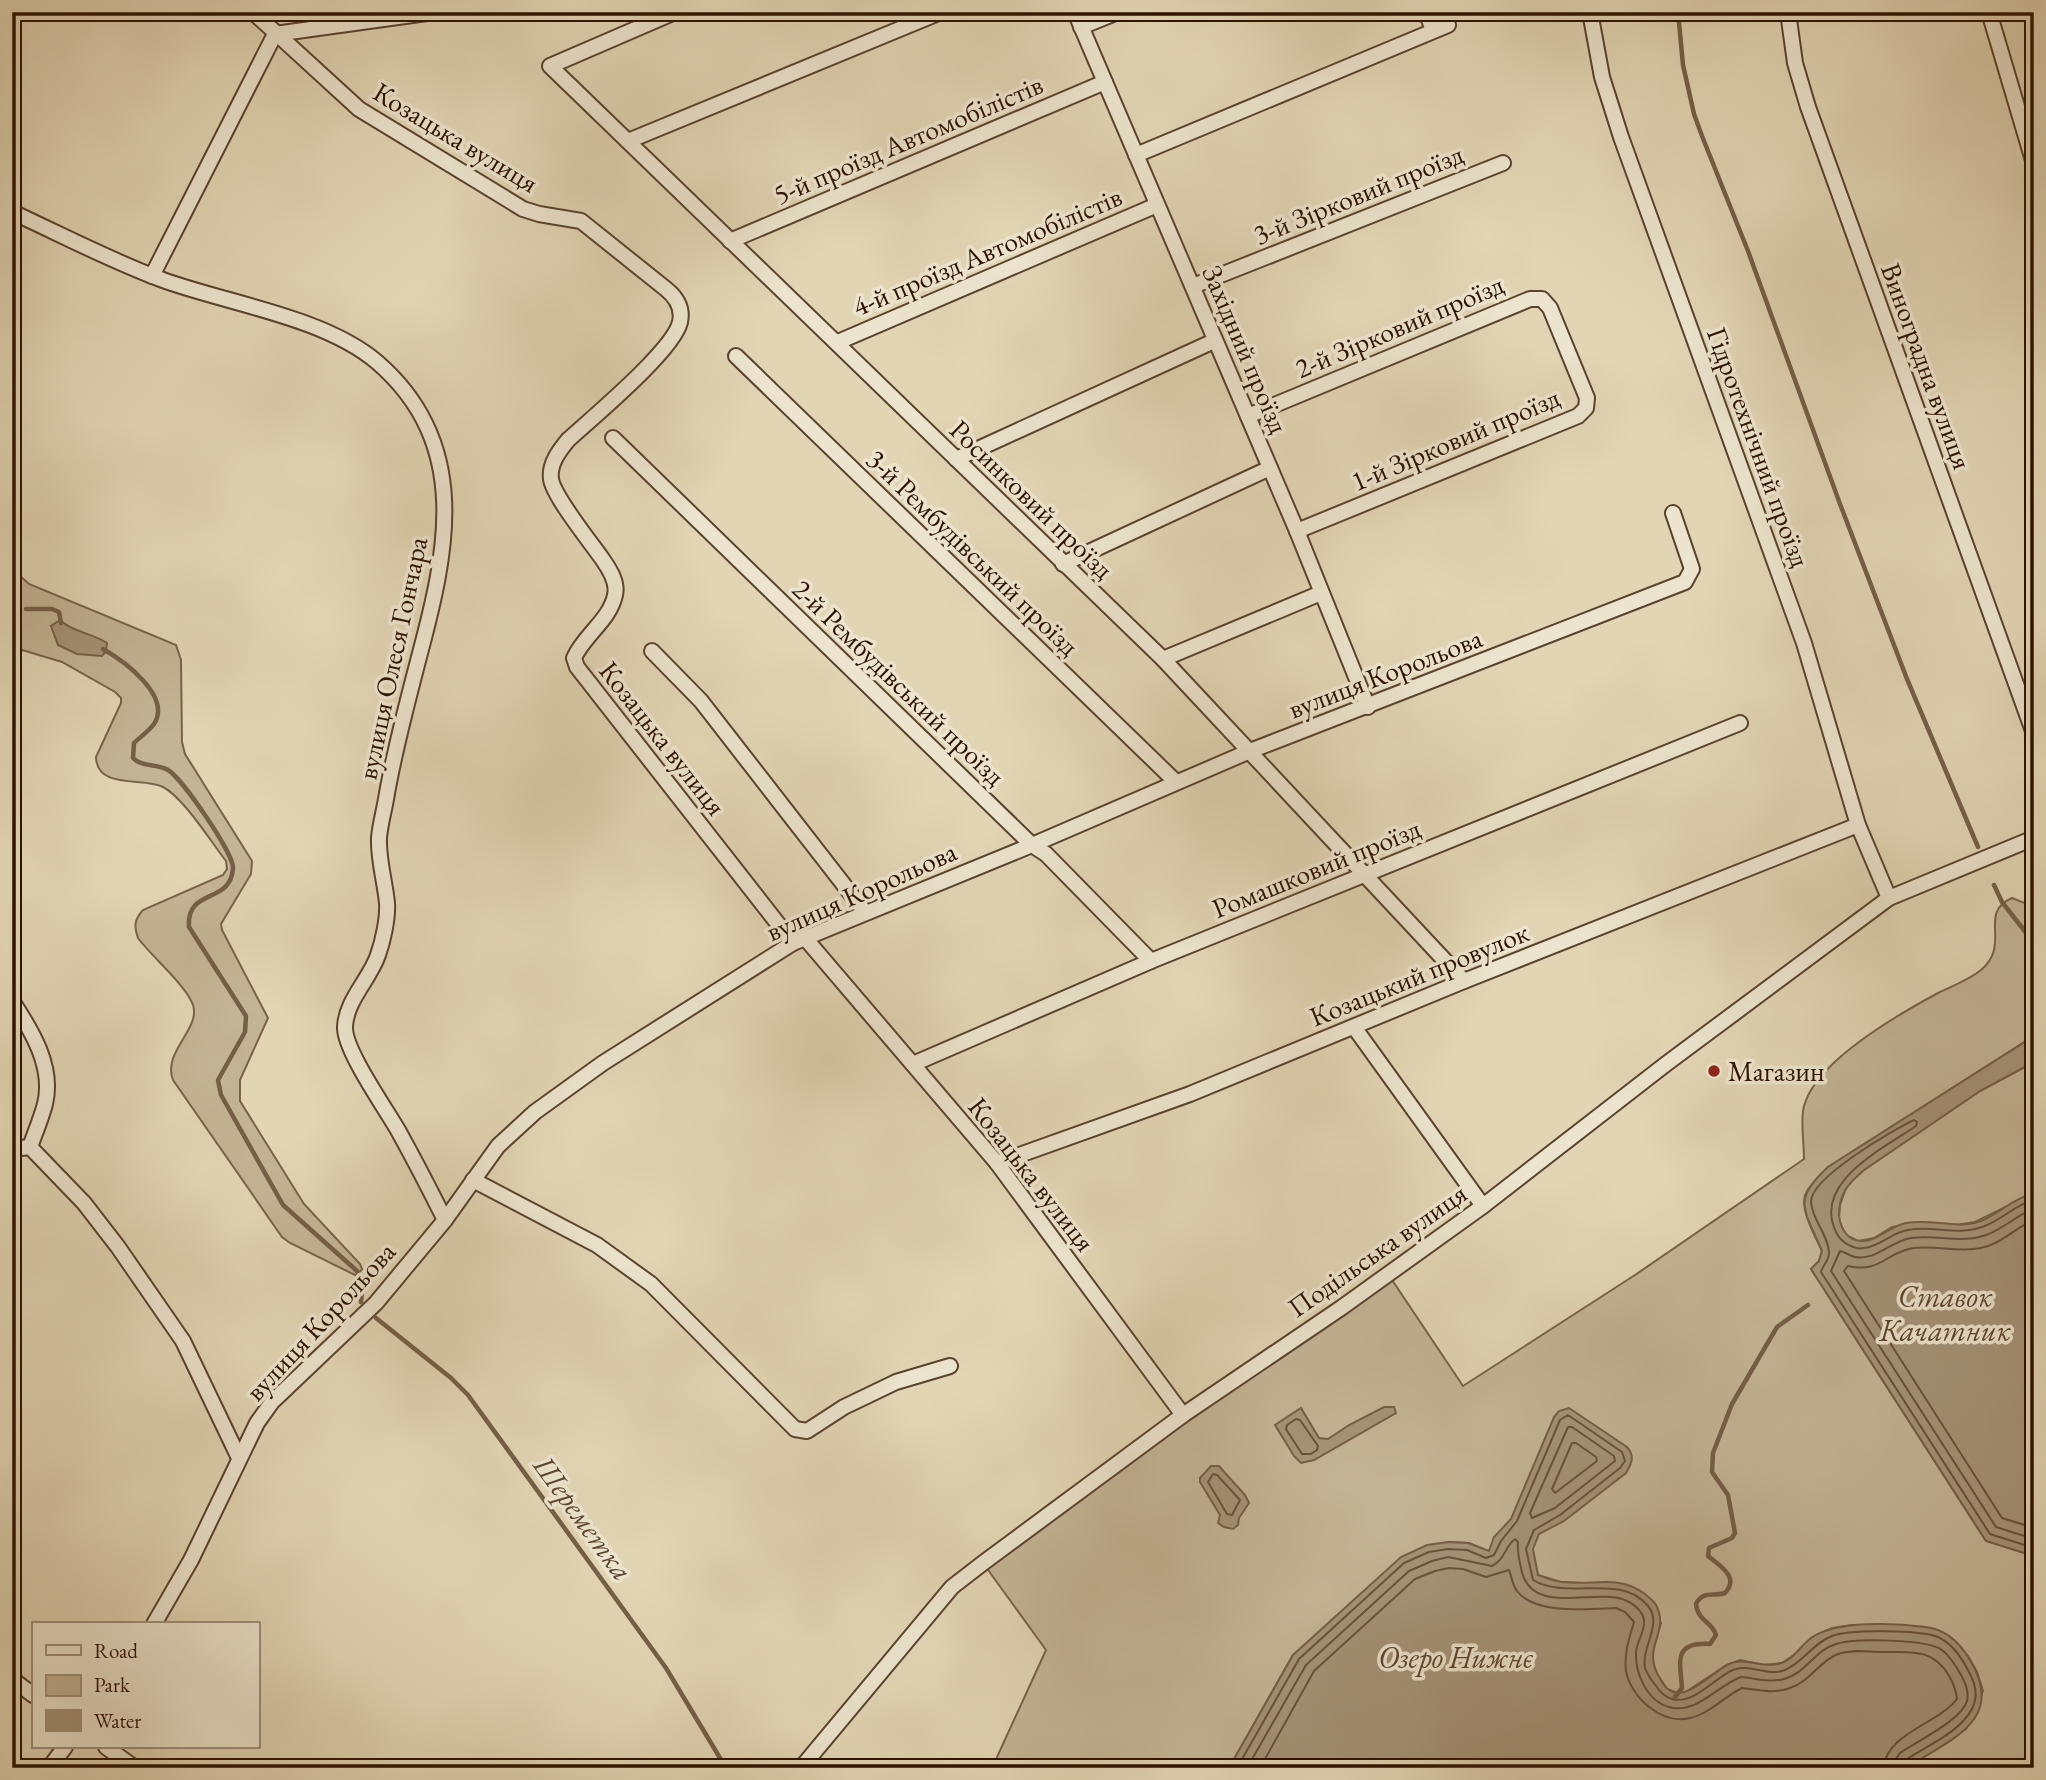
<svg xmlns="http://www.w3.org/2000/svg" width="2046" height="1780" font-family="'EB Garamond',serif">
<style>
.green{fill:#c3b495;stroke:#78634a;stroke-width:2}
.water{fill:#a49377;stroke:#745f47;stroke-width:2}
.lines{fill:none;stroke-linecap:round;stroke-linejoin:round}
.shore{stroke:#68523c;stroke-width:2}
.stream{stroke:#745f47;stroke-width:4.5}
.street-casing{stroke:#5a432d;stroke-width:18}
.street{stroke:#ece4ce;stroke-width:14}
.poi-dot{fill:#8f2418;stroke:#ece4ce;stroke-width:2.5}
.labels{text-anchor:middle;stroke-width:7;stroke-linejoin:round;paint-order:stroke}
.street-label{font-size:28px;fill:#2d1200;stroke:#ece4ce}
.poi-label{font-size:28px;fill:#2d1200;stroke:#ece4ce;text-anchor:start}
.water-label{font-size:30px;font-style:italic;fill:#5d4630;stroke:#ece4ce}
</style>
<rect width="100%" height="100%" fill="#e2d5b4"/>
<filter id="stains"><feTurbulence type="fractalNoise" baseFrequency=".00286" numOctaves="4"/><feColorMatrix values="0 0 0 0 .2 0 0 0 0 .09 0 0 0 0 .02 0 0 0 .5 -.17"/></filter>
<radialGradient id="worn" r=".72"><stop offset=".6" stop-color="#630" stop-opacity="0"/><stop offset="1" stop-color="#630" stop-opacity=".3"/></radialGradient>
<g class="green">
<path d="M 12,551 L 19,575 L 29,584 L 176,645 L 181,660 L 182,742 L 185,754 L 252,861 L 251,874 L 221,924 L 222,930 L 268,1018 L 240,1080 L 240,1101 L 304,1204 L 360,1264 L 362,1269 L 357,1276 L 290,1243 L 282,1237 L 173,1080 C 162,1052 201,1029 193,1005 C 186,985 152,957 138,938 C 134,926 134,920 143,910 L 223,875 L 227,869 L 226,861 C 211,842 184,798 163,787 C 143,777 97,790 96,757 L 121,703 L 121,698 L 115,692 L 62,662 L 12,647 Z"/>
<path d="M 2012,898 L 2025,903 L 2034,911 L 2034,1036 L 1828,1167 C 1821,1175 1811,1183 1806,1193 C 1798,1206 1816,1238 1822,1251 L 1819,1261 L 1811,1269 L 1986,1541 L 2034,1556 L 2034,1768 L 1906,1768 L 1966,1729 L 1983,1691 L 1977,1672 L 1968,1656 L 1926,1627 L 1852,1625 L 1832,1628 L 1811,1638 L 1797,1653 L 1782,1663 L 1764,1665 L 1740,1660 L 1727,1665 L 1684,1693 L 1675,1692 L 1667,1689 L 1652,1667 L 1652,1652 L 1661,1623 L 1583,1583 L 1561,1582 L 1538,1575 L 1522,1565 L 1469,1543 L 1448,1542 L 1293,1655 L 1229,1768 L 992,1768 L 1046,1650 L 983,1563 L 1388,1274 L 1463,1386 L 1635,1275 L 1804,1159 C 1804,1144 1801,1126 1803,1111 C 1810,1064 1899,1014 1938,993 C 1952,986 1969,980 1981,970 C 2012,944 1977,913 2012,898 Z"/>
<path d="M 2034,1062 L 2034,1193 L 1975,1222 L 1957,1225 L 1921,1222 L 1892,1227 L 1874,1238 L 1858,1241 L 1846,1235 L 1843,1230 L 1839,1219 L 1840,1205 L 1847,1185 L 1864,1170 L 1980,1091 Z"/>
</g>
<g class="water">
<path d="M 60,620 C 72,632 92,633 107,643 L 106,651 L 102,656 L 77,654 L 58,645 L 51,626 Z"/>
<path d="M 2034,1036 L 2034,1062 L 1980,1091 L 1864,1170 C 1849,1183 1839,1193 1839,1215 C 1840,1227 1847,1241 1861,1241 C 1877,1242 1890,1226 1906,1223 C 1931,1218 1956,1230 1981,1221 C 2000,1213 2014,1198 2034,1193 L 2034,1556 L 1986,1541 L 1811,1269 L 1819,1261 L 1822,1251 C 1805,1210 1791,1201 1828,1167 Z"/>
<path d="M 1384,1407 L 1394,1407 L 1396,1413 L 1314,1460 L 1301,1463 L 1294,1456 L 1275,1425 L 1301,1408 L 1319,1438 L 1328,1439 L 1349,1425 Z"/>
<path d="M 1569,1408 L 1627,1447 C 1635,1456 1632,1463 1626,1473 L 1564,1521 L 1539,1534 L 1533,1549 L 1538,1575 C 1546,1578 1555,1582 1563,1582 C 1593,1586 1619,1574 1645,1594 C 1648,1597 1654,1601 1656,1605 C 1671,1634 1639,1647 1661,1680 C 1665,1687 1668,1691 1676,1693 C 1691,1695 1714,1672 1727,1665 C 1744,1656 1760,1668 1778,1664 C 1793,1661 1800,1646 1811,1638 C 1836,1620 1896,1623 1925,1627 C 1946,1629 1960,1643 1970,1660 C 2007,1721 1949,1740 1906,1768 L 1229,1768 L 1293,1655 L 1401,1557 L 1427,1545 L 1448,1542 L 1468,1543 L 1489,1551 L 1494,1537 L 1511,1519 L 1554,1417 L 1559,1411 Z"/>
<path d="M 1211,1466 L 1219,1466 L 1245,1495 L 1249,1503 L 1239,1518 L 1238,1525 L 1233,1529 L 1224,1527 L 1218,1523 L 1220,1515 L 1200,1482 L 1200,1478 Z"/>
</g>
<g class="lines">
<g class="shore">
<path d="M 2034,1200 C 2014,1205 2001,1221 1982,1227 C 1957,1236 1933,1225 1908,1230 C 1892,1232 1881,1246 1864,1248 C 1855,1250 1842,1243 1837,1234 C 1810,1183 1883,1149 1916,1126 L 1917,1122 L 1914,1120 C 1893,1130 1810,1178 1811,1202 C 1812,1220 1829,1236 1829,1253 C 1829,1261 1822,1266 1821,1272 L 1990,1534 L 2034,1548"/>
<path d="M 2034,1209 C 2016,1215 2004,1229 1986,1235 C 1961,1244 1936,1234 1911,1238 C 1891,1241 1876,1261 1855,1257 C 1850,1256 1845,1252 1840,1251 L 1831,1271 L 1996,1527 L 2034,1539"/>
<path d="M 2034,1220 C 2015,1228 2001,1244 1981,1248 C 1957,1253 1932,1244 1909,1249 C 1884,1255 1879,1273 1848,1266 L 1844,1271 L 2002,1518 L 2034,1528"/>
<path d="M 1296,1419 L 1300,1420 L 1318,1446 L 1317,1450 L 1311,1454 L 1302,1454 L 1286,1429 L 1287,1425 Z"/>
<path d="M 1568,1427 L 1572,1427 L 1614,1456 L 1615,1461 L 1555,1508 L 1532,1518 L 1530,1513 Z"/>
<path d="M 1572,1443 L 1576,1443 L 1596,1457 L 1597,1461 L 1555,1493 L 1552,1489 Z"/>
<path d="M 1213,1474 L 1217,1475 L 1240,1500 L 1232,1515 L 1227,1514 L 1208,1482 Z"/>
<path d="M 1237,1768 L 1299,1659 L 1404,1563 L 1429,1552 L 1448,1549 L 1467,1550 L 1486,1558 L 1494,1555 L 1501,1541 L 1517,1521 L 1560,1420 L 1568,1415 L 1622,1452 L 1625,1461 L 1620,1468 L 1560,1515 L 1534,1530 L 1526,1549 L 1533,1580 C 1568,1601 1620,1572 1648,1606 C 1663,1624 1641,1647 1645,1668 C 1647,1674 1652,1681 1656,1686 C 1660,1692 1665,1697 1672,1699 C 1694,1705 1714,1678 1733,1670 C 1749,1663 1768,1677 1785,1670 C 1804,1662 1813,1643 1832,1636 C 1849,1629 1921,1630 1938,1637 C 1953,1644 1962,1658 1969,1672 C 1979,1690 1978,1705 1964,1720 C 1950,1736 1925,1747 1907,1759 L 1903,1768"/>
<path d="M 1247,1768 L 1306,1665 L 1409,1571 L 1432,1561 L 1448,1557 L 1492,1566 C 1505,1560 1505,1546 1515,1539 L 1518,1542 C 1517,1551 1519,1559 1521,1568 C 1530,1619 1597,1586 1627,1601 C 1635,1605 1643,1612 1644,1621 C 1645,1631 1637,1641 1636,1652 C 1635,1673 1647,1701 1669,1707 C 1696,1715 1718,1685 1741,1677 C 1755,1678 1769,1683 1784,1679 C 1805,1674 1815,1650 1836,1644 C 1854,1638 1927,1639 1942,1650 C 1950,1656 1956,1666 1961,1675 C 1965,1682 1969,1693 1967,1701 C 1962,1720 1917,1741 1900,1753 L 1895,1760 L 1894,1768"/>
<path d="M 1260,1768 L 1314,1671 L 1415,1579 L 1435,1571 L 1449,1568 L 1463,1569 L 1486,1577 L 1509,1570 C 1512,1577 1512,1585 1517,1591 C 1535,1615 1589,1609 1616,1608 L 1625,1612 L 1634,1622 C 1629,1639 1624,1653 1626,1671 C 1631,1698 1662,1725 1690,1718 C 1709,1714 1725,1696 1742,1688 C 1758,1690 1774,1694 1790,1688 C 1810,1682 1819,1661 1838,1654 C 1852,1649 1867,1652 1881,1652 C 1909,1653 1931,1647 1948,1674 C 1953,1682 1956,1690 1957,1699 C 1938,1724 1885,1734 1884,1768"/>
</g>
<g class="stream">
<path d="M 1678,12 L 1683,65 L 1694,114 L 1702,136 L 1748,251 L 1840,504 L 1907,679 L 1978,847"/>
<path d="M 12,601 L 13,602"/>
<path d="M 26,609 L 52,609 L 59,612 L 61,623"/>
<path d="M 103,649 C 124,661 172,696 154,724 C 149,731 140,737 134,743 L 133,758 C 143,768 157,763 168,770 C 182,778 234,854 233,868 C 231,905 186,887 189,927 L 246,1016 L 245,1032 L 218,1080 L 221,1095 L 283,1205 L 357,1271 L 363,1283 L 361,1302"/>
<path d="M 1994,885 L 2002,902 L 2034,943"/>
<path d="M 376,1318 L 451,1378 L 468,1395 L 666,1668 L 726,1768"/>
<path d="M 1675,1697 L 1682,1688 C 1680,1661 1673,1642 1710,1644 L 1716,1635 C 1712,1621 1698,1622 1696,1604 C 1703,1590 1713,1597 1725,1593 C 1740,1577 1720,1566 1708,1556 L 1709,1548 L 1732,1538 L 1735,1533 L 1728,1495 L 1712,1472 L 1713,1453 L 1732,1404 L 1777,1327 L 1808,1305"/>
</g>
<g class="street-casing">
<g id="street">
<path d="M 253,12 L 359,109 L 523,209 L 539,214 L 581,221 L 666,289 C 676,297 683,308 680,322 C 674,350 592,418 568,440 C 559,451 549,464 551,479 C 553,496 592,544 603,560 C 610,570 618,583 615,595 C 610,620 584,635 574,658 L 577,667 L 793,943"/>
<path d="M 675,12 L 550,66 L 1163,659 L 1464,981"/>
<path d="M 1075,12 L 1297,531 L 1368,707"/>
<path d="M 1426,12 L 1433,30"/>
<path d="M 1590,12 L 1602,77 L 1621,137 L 1804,643 L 1858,825 L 1889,898"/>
<path d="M 1788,12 L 1795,63 L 1808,107 L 2034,734"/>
<path d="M 1989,12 L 2034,164"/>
<path d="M 1081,27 L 1118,12"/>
<path d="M 628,141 L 941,12"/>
<path d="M 1136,155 L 1448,25"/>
<path d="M 12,212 C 62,235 111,261 163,280 C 229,304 324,317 377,362 C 472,444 447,552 419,657 C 407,704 394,751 386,799 C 384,811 380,825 379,838 C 378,859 385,882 387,903 C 388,918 383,941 378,955 C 370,979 346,1000 345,1027 C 344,1050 386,1109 399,1132 C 415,1161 430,1190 445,1220"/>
<path d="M 730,241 L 1105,82"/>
<path d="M 152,276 L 275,34 L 434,12"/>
<path d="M 1193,286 L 1503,163"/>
<path d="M 838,342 L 1157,205"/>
<path d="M 736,356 L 1176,782"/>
<path d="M 1248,416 L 1530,299 L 1542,299 L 1550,308 L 1587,398 L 1586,408 L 1578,416 L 1297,531"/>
<path d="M 613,438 L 1032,845 L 1046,854 L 1151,961"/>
<path d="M 956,459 L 1214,341"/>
<path d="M 1063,564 L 1270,468"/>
<path d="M 652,651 L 701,701 L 865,912"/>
<path d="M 1163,659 L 1321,593"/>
<path d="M 805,938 L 997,1163 L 1183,1415"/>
<path d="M 12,1001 C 32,1031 54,1067 45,1104 C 41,1119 35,1133 30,1147 L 84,1203 L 118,1247 L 183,1341 L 239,1458"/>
<path d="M 1354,1027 L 1483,1206"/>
<path d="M 913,1064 L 1151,961 L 1740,723"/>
<path d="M 12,1149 L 30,1147"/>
<path d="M 997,1163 L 1190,1094 L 1464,981 L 1858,825"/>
<path d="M 473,1180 L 597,1245 L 651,1284 L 795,1429 L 807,1431 L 844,1407 L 896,1382 L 950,1366"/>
<path d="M 154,1624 L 191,1560 L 257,1423 L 272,1402 L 376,1303 L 445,1220 L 498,1146 L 535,1112 L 603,1063 L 793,943 L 1032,845 L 1250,751 L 1685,582 L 1692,569 L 1673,513"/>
<path d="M 12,1679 L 33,1695"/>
<path d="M 106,1747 L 135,1768"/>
<path d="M 49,1768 L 65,1747"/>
<path d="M 801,1768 L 952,1587 L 983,1563 L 1183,1415 L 1341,1308 L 1483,1206 L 1666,1064 L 1889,898 L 2034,838"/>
</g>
</g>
<use href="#street" class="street"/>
</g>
<circle class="poi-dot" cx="1714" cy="1071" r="7"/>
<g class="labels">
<g class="street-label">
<text transform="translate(456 137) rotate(31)" y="10">Козацька вулиця</text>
<text transform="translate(908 139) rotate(-23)" y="10">5-й проїзд Автомобілістів</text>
<text transform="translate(1358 194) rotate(-22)" y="10">3-й Зірковий проїзд</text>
<text transform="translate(987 251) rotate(-23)" y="10">4-й проїзд Автомобілістів</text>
<text transform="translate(1399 326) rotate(-23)" y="10">2-й Зірковий проїзд</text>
<text transform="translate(1246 349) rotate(67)" y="10">Західний проїзд</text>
<text transform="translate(1927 366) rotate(70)" y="10">Виноградна вулиця</text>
<text transform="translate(1455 439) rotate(-23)" y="10">1-й Зірковий проїзд</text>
<text transform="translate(1759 447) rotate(70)" y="10">Гідротехнічний проїзд</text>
<text transform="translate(1032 499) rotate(44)" y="10">Росинковий проїзд</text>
<text transform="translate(973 552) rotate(44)" y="10">3-й Рембудівський проїзд</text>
<text transform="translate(392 658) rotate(-78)" y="10">вулиця Олеся Гончара</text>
<text transform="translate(1385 673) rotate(-21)" y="10">вулиця Корольова</text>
<text transform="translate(899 682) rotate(44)" y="10">2-й Рембудівський проїзд</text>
<text transform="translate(663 738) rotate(52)" y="10">Козацька вулиця</text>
<text transform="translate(1316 868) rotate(-22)" y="10">Ромашковий проїзд</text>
<text transform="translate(861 891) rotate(-24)" y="10">вулиця Корольова</text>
<text transform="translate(1419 974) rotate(-22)" y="10">Козацький провулок</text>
<text transform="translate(1032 1174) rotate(52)" y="10">Козацька вулиця</text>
<text transform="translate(1377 1250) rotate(-35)" y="10">Подільська вулиця</text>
<text transform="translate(320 1321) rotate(-47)" y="10">вулиця Корольова</text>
</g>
<g class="poi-label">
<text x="1728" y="1081">Магазин</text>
</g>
<g class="water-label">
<text x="1945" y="1307">Ставок<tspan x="1945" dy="34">Качатник</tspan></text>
<text transform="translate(583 1518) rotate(54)" y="10">Шереметка</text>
<text x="1456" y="1668">Озеро Нижнє</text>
</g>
</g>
<rect width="2046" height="1780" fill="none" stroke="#e2d5b4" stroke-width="42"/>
<rect x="14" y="14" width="2018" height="1752" fill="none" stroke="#2d1200" stroke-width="3.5"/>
<rect x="21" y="21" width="2004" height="1738" fill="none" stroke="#2d1200" stroke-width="2"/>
<rect x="32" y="1622" width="228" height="126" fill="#ece4ce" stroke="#a0907c" stroke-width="2"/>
<rect x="46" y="1645" width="35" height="10" fill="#ece4ce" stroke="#a0907c" stroke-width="2"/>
<text x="94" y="1658" font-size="21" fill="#2d1200">Road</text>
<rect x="46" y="1675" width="35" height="21" fill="#c3b495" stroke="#a0907c" stroke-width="2"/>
<text x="94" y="1692" font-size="21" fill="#2d1200">Park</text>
<rect x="46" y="1710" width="35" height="21" fill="#a49377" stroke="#a0907c" stroke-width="2"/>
<text x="94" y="1728" font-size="21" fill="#2d1200">Water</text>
<rect width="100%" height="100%" filter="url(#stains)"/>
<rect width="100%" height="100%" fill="url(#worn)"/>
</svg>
